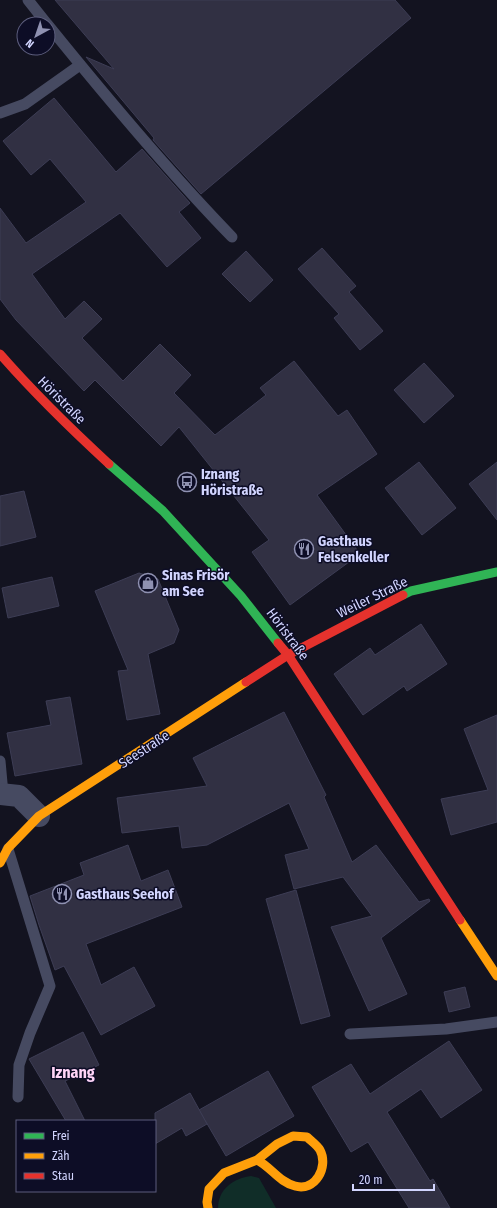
<svg xmlns="http://www.w3.org/2000/svg" width="497" height="1208" font-family="'Fira Sans Condensed',sans-serif">
<style>
.green{fill:#102d28}
.building{fill:#313043;stroke:#3d3d55}
.lines{fill:none;stroke-linecap:round;stroke-linejoin:round}
.lane{stroke:#464a61;stroke-width:11}
.street{stroke:#464a61;stroke-width:22}
.fast{stroke:#30b455;stroke-width:9}
.slow{stroke:#ff9f0a;stroke-width:9}
.jam{stroke:#e5322d;stroke-width:9}
.labels{text-anchor:middle;stroke-width:3;stroke-linejoin:round;paint-order:stroke}
.street-label{font-size:14px;fill:#d2d5ff;stroke:#0d0d26}
.poi-label{font-size:14px;font-weight:bold;fill:#d2d5ff;stroke:#0d0d26;text-anchor:start}
.quarter-label{font-size:16px;font-weight:bold;fill:#ffd4f7;stroke:#0d0d26}
</style>
<rect width="100%" height="100%" fill="#131320"/>
<path class="green" d="M 251,1176 L 259,1178 L 276,1208 L 218,1208 C 218,1189 234,1178 251,1176 Z"/>
<g class="building">
<path d="M 55,0 L 395,0 L 411,18 L 201,194 L 153,140 L 154,138 L 86,57 L 114,69 Z"/>
<path d="M 54,98 L 116,172 L 142,149 L 190,203 L 179,212 L 201,238 L 167,267 L 120,213 L 32,274 L 65,319 L 84,301 L 102,319 L 82,338 L 123,381 L 160,344 L 191,375 L 174,393 L 215,435 L 266,395 L 260,388 L 294,361 L 338,416 L 347,410 L 377,454 L 317,495 L 360,554 L 290,605 L 252,552 L 269,540 L 179,427 L 161,446 L 95,380 L 84,391 L 16,320 L 0,299 L 0,208 L 26,243 L 86,202 L 50,159 L 31,175 L 3,141 Z"/>
<path d="M 322,248 L 356,286 L 349,292 L 383,331 L 360,350 L 334,318 L 339,314 L 298,269 Z"/>
<path d="M 246,251 L 273,280 L 250,302 L 222,274 Z"/>
<path d="M 424,363 L 454,396 L 424,423 L 394,390 Z"/>
<path d="M 419,462 L 456,508 L 422,535 L 385,488 Z"/>
<path d="M 497,462 L 497,520 L 469,484 Z"/>
<path d="M 24,491 L 36,537 L 0,546 L 0,496 Z"/>
<path d="M 139,573 L 158,579 L 179,630 L 174,643 L 148,654 L 160,714 L 127,720 L 118,671 L 128,670 L 95,591 Z"/>
<path d="M 52,577 L 59,606 L 8,618 L 2,588 Z"/>
<path d="M 421,624 L 447,664 L 407,691 L 404,686 L 363,715 L 334,674 L 370,648 L 375,655 Z"/>
<path d="M 70,697 L 82,764 L 15,776 L 7,733 L 51,725 L 46,701 Z"/>
<path d="M 284,712 L 326,795 L 324,797 L 352,862 L 376,845 L 419,902 L 429,899 L 430,901 L 381,938 L 407,994 L 369,1011 L 331,927 L 372,916 L 343,877 L 294,889 L 285,855 L 309,849 L 289,803 L 207,845 L 182,848 L 179,826 L 122,833 L 117,798 L 207,786 L 193,758 Z"/>
<path d="M 497,715 L 497,822 L 451,835 L 441,799 L 488,790 L 464,729 Z"/>
<path d="M 128,845 L 141,881 L 168,870 L 182,907 L 86,944 L 101,985 L 134,967 L 155,1006 L 101,1035 L 64,966 L 55,970 L 39,925 L 30,896 L 84,875 L 80,863 Z"/>
<path d="M 296,890 L 330,1016 L 301,1024 L 266,899 Z"/>
<path d="M 465,987 L 470,1007 L 449,1012 L 444,992 Z"/>
<path d="M 83,1032 L 99,1065 L 65,1081 L 85,1121 L 66,1121 L 29,1059 Z"/>
<path d="M 449,1041 L 482,1090 L 441,1118 L 421,1089 L 387,1112 L 430,1181 L 433,1179 L 450,1208 L 409,1208 L 368,1142 L 351,1152 L 312,1087 L 351,1064 L 370,1094 Z"/>
<path d="M 268,1071 L 294,1116 L 226,1156 L 199,1110 Z"/>
<path d="M 190,1093 L 207,1124 L 186,1136 L 182,1128 L 155,1144 L 155,1113 Z"/>
</g>
<g class="lines">
<g class="lane">
<path d="M 28,0 L 47,24"/>
<path d="M 48,25 C 107,98 167,170 232,237"/>
<path d="M 0,113 L 25,104 L 80,65"/>
<path d="M 0,761 L 3,794"/>
<path d="M 8,849 L 50,986 L 30,1033 L 19,1065 L 18,1097"/>
<path d="M 350,1034 L 446,1029 L 497,1022"/>
</g>
<path class="street" d="M 0,794 L 19,796 L 39,816"/>
<g class="fast">
<path d="M 109,464 L 163,511 L 241,596 L 278,643"/>
<path d="M 403,595 L 411,591 L 497,572"/>
</g>
<g class="slow">
<path d="M 0,863 L 8,848 L 39,816 L 246,682"/>
<path d="M 460,920 L 497,976"/>
<path d="M 208,1208 L 207,1202 L 209,1189 L 224,1173 L 257,1160 L 277,1144 L 293,1136 L 307,1137 C 311,1141 317,1145 320,1150 C 329,1167 315,1192 295,1186 C 279,1182 271,1167 257,1160"/>
</g>
<g class="jam">
<path d="M 0,354 C 34,393 71,429 109,464"/>
<path d="M 278,643 L 288,655 L 460,920"/>
<path d="M 246,682 L 288,655 L 403,595"/>
</g>
</g>
<defs>
<g id="bus-ring" transform="scale(1)"><circle r="9.5" fill="#0d0d26" stroke="#8f91b1" stroke-width="1.5"/><path d="M-5-6H5V4H4V6H2V4H-2V6H-4V4H-5ZM-3.5-4V0h7V-4ZM-3.5 1.2v1.5H-2V1.2ZM2 1.2v1.5H3.5V1.2Z" fill="#8f91b1"/></g>
<g id="restaurant-ring" transform="scale(1)"><circle r="9.5" fill="#0d0d26" stroke="#8f91b1" stroke-width="1.5"/><path d="M-5-6h1v4h1v-4h1v4h1v-4h1v5L-1.5 .5V6h-2V.5L-5-1ZM5-6V6H3V1.5H1.5Q1.5-4 5-6Z" fill="#8f91b1"/></g>
<g id="shop-ring" transform="scale(1)"><circle r="9.5" fill="#0d0d26" stroke="#8f91b1" stroke-width="1.5"/><path d="M-5-2.5h2.3a2.7 3.5 0 0 1 5.4 0H5L5.5 6h-11ZM-1.5-2.5h3a1.5 2.3 0 0 0-3 0Z" fill="#8f91b1"/></g>
</defs>
<g fill-rule="evenodd">
<use href="#bus-ring" x="187" y="482"/>
<use href="#restaurant-ring" x="304" y="549"/>
<use href="#shop-ring" x="148" y="583"/>
<use href="#restaurant-ring" x="62" y="894"/>
</g>
<g class="labels">
<g class="street-label">
<text transform="translate(62 400) rotate(45)" y="5">Höristraße</text>
<text transform="translate(372 597) rotate(-26)" y="5">Weiler Straße</text>
<text transform="translate(288 634) rotate(53)" y="5">Höristraße</text>
<text transform="translate(144 749) rotate(-33)" y="5">Seestraße</text>
</g>
<g class="poi-label">
<text x="201" y="479">Iznang<tspan x="201" dy="16">Höristraße</tspan></text>
<text x="318" y="546">Gasthaus<tspan x="318" dy="16">Felsenkeller</tspan></text>
<text x="162" y="580">Sinas Frisör<tspan x="162" dy="16">am See</tspan></text>
<text x="76" y="899">Gasthaus Seehof</text>
</g>
<g class="quarter-label">
<text x="73" y="1078">Iznang</text>
</g>
</g>
<rect x="16" y="1120" width="140" height="72" fill="#0d0d26" stroke="#5c5d7d"/>
<rect x="24" y="1133" width="20" height="6" fill="#30b455" stroke="#5c5d7d"/>
<text x="52" y="1140" font-size="12" fill="#d2d5ff">Frei</text>
<rect x="24" y="1153" width="20" height="6" fill="#ff9f0a" stroke="#5c5d7d"/>
<text x="52" y="1160" font-size="12" fill="#d2d5ff">Zäh</text>
<rect x="24" y="1173" width="20" height="6" fill="#e5322d" stroke="#5c5d7d"/>
<text x="52" y="1180" font-size="12" fill="#d2d5ff">Stau</text>
<g transform="translate(36 36) rotate(220)"><circle r="19" fill="#0d0d26" stroke="#5c5d7d"/>
<path d="M0-3L7 15L0 10L-7 15Z" fill="#8f91b1"/>
<text y="-6" font-size="11" font-weight="bold" text-anchor="middle" fill="#d2d5ff">N</text>
</g>
<path d="M353 1184v6h81v-6" fill="none" stroke="#d2d5ff" stroke-width="2"/>
<text x="359" y="1184" font-size="12" fill="#d2d5ff" stroke="#0d0d26" stroke-width="3" paint-order="stroke">20 m</text>
</svg>
